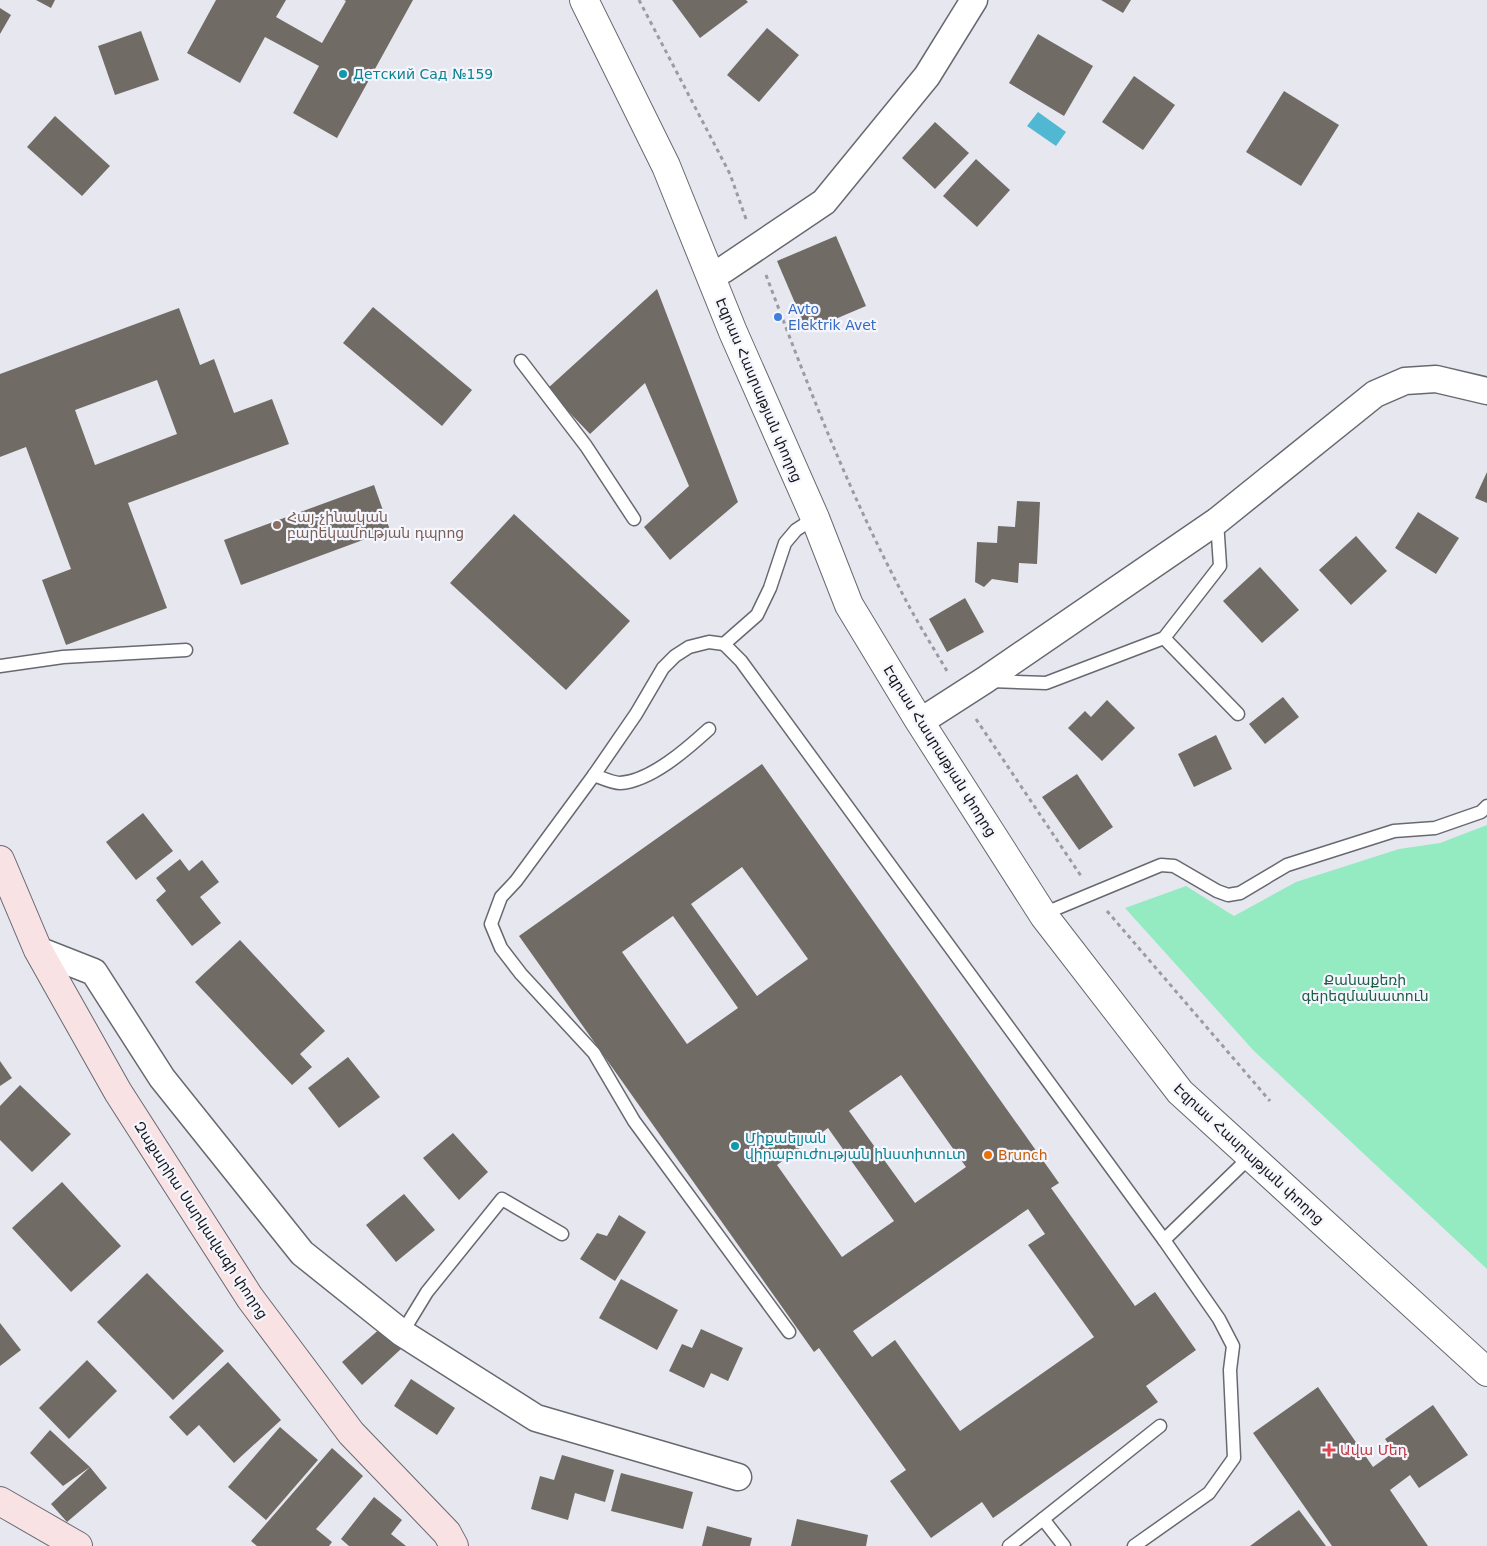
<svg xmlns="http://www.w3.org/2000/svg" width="1487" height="1546" font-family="'DejaVu Sans','Noto Sans Armenian',sans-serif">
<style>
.green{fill:#94eac1}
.water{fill:#50b8d2}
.building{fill:#716b66;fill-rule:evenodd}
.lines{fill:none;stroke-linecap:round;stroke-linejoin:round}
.service-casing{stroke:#686970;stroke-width:15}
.minor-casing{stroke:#686970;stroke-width:29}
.tertiary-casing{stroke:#686970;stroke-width:30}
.secondary-casing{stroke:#686970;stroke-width:30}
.path{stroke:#9b9ca2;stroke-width:3;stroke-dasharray:4 4;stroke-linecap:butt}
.service{stroke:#fff;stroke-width:12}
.minor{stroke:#fff;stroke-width:26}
.tertiary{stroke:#fff;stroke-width:28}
.secondary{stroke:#f8e2e4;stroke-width:28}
.culture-dot{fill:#0f9aa8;stroke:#f4f5fd;stroke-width:2}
.shop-dot{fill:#3f7fe0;stroke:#f4f5fd;stroke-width:2}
.education-dot{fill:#8d6e63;stroke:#f4f5fd;stroke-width:2}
.food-dot{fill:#e8710a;stroke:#f4f5fd;stroke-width:2}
.health-dot{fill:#e0444e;stroke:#f4f5fd;stroke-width:2}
.labels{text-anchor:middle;stroke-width:4.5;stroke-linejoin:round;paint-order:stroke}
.culture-label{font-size:14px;fill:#0d838f;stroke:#f4f5fd;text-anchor:start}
.shop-label{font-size:14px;fill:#366cbe;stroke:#f4f5fd;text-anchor:start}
.street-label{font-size:14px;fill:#161619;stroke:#f4f5fd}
.education-label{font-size:14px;fill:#785e54;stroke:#f4f5fd;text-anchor:start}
.park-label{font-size:14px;fill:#1c5d43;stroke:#f4f5fd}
.food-label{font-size:14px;fill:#c56008;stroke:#f4f5fd;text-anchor:start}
.health-label{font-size:14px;fill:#be3a42;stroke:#f4f5fd;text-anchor:start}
</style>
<rect width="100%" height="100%" fill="#e7e8ef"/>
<path class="green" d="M 1487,825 L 1487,1269 L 1254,1051 L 1125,908 L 1186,886 L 1234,916 L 1296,882 L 1399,849 L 1440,843 Z"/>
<path class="water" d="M 1038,112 L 1066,132 L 1056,146 L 1027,126 Z"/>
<g class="building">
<path d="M 36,0 L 55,0 L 51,8 Z"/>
<path d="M 216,0 L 286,0 L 276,17 L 322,43 L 346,1 L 344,0 L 413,0 L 337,138 L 293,113 L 319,66 L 265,37 L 240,83 L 187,53 Z"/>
<path d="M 672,0 L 746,0 L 748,2 L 700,38 Z"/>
<path d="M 1101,0 L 1131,0 L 1123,13 Z"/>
<path d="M 0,8 L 11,15 L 0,34 Z"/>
<path d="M 767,28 L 799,55 L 759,102 L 727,75 Z"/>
<path d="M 141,31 L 159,80 L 115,95 L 98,46 Z"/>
<path d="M 1038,34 L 1093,66 L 1064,116 L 1009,83 Z"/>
<path d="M 1134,76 L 1175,105 L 1143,150 L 1102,122 Z"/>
<path d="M 1284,91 L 1339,125 L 1301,186 L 1246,152 Z"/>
<path d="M 55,116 L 110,166 L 82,196 L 27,147 Z"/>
<path d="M 935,122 L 969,153 L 935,189 L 902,158 Z"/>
<path d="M 976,159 L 1010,190 L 977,227 L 943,196 Z"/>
<path d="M 836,236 L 866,306 L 807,331 L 777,261 Z"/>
<path d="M 657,289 L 738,502 L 670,560 L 644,527 L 689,486 L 645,383 L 590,434 L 547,389 Z"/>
<path d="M 373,307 L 472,390 L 442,426 L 343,343 Z"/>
<path d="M 179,308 L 200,365 L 214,359 L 234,413 L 272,399 L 289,444 L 128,503 L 167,608 L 66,645 L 42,580 L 71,569 L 26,447 L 0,457 L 0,374 ZM 157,380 L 177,434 L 95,465 L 75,410 Z"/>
<path d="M 1487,472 L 1487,503 L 1475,498 Z"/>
<path d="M 374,485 L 390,530 L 241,585 L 224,540 Z"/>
<path d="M 1017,501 L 1040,502 L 1037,564 L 1019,563 L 1018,583 L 992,579 L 984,587 L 975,582 L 977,542 L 997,543 L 998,526 L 1015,527 Z"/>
<path d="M 1418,512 L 1459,538 L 1436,574 L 1395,548 Z"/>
<path d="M 514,514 L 630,621 L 566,690 L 450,583 Z"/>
<path d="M 1356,536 L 1387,571 L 1351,605 L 1319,570 Z"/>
<path d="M 1260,567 L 1299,610 L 1262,643 L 1223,601 Z"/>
<path d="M 965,598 L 984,632 L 947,652 L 929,619 Z"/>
<path d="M 1283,697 L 1299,717 L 1265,744 L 1249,724 Z"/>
<path d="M 1107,700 L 1135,728 L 1102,761 L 1068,728 L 1085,711 L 1091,717 Z"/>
<path d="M 1216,735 L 1232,769 L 1194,787 L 1178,754 Z"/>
<path d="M 762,764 L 1059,1183 L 1051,1188 L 1135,1306 L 1155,1292 L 1196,1350 L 1146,1386 L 1158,1402 L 993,1518 L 982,1502 L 931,1538 L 890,1481 L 906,1470 L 819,1348 L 814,1352 L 519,936 ZM 742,867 L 808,959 L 757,996 L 691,904 ZM 673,916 L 738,1008 L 687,1044 L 622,952 ZM 901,1075 L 966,1167 L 915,1203 L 849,1111 ZM 828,1128 L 894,1221 L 842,1257 L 777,1165 ZM 1028,1209 L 1045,1234 L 1028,1245 L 1094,1337 L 960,1431 L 895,1340 L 872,1357 L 853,1331 Z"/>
<path d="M 1077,774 L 1113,827 L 1079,850 L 1042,797 Z"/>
<path d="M 143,813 L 173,851 L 136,880 L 106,842 Z"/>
<path d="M 180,859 L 189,871 L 202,860 L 219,882 L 200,897 L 221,923 L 192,946 L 156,900 L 166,891 L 156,878 Z"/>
<path d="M 240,940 L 325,1031 L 300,1054 L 312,1067 L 292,1085 L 195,982 Z"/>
<path d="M 348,1057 L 380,1097 L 339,1128 L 308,1088 Z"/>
<path d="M 0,1061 L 12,1078 L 0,1086 Z"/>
<path d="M 20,1085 L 71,1134 L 32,1172 L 0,1140 L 0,1106 Z"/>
<path d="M 453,1133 L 488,1172 L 459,1200 L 423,1158 Z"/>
<path d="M 62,1182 L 121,1246 L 71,1292 L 12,1228 Z"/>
<path d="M 404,1194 L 435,1230 L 396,1262 L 366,1225 Z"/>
<path d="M 619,1215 L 646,1232 L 615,1281 L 580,1259 L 597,1233 L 607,1236 Z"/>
<path d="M 147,1273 L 224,1351 L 173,1400 L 97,1322 Z"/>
<path d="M 621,1279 L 678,1310 L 657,1350 L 599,1318 Z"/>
<path d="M 0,1323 L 21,1350 L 0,1366 Z"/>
<path d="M 382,1327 L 401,1349 L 362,1385 L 342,1362 Z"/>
<path d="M 701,1329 L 743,1348 L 728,1381 L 711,1373 L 704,1388 L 669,1371 L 682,1344 L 692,1348 Z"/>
<path d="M 87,1360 L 117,1391 L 69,1439 L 39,1408 Z"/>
<path d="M 228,1362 L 281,1420 L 234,1463 L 199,1425 L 187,1436 L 169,1417 Z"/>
<path d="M 411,1379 L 455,1408 L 437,1435 L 394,1406 Z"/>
<path d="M 1318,1387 L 1373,1467 L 1394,1452 L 1385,1439 L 1433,1405 L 1468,1455 L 1419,1488 L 1410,1475 L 1390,1490 L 1428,1546 L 1332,1546 L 1253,1433 Z"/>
<path d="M 280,1427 L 318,1460 L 266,1520 L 228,1487 Z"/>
<path d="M 50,1430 L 90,1467 L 107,1488 L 67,1522 L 51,1504 L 90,1467 L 63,1486 L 30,1453 Z"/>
<path d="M 332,1448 L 363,1476 L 316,1529 L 332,1542 L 329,1546 L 257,1546 L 251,1541 Z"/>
<path d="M 562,1455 L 614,1470 L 605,1502 L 575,1493 L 568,1520 L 531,1509 L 540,1476 L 554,1480 Z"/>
<path d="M 621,1473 L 693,1492 L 683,1529 L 611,1511 Z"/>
<path d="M 374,1497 L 402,1520 L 391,1534 L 406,1546 L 349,1546 L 341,1539 Z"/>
<path d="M 1299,1510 L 1326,1546 L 1250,1546 Z"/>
<path d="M 797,1519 L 868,1535 L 866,1546 L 791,1546 Z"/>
<path d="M 707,1526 L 752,1538 L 750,1546 L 702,1546 Z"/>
</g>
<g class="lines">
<g class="service-casing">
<g id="service">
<path d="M 521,361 L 586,446 L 634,519"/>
<path d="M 1164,638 L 1238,714"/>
<path d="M 724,644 L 757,615 L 770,588 L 785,543 L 796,530 L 816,517"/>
<path d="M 0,666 L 63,657 L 186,650"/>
<path d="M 991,681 L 1046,683 L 1164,638 L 1220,566 L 1217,521"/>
<path d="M 594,775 C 602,778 613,783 620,783 C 651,781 687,749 709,729"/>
<path d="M 1055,909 L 1161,865 L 1174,866 L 1217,891 L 1228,895 L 1240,893 L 1287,865 L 1394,831 L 1435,828 L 1481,812 L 1487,806"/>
<path d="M 789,1332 L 634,1121 L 594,1053 L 521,974 L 501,948 L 491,924 L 501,897 L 516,881 L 594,775 L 636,714 L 663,668 L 675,656 L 689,647 L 709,642 L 724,644 L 741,661 L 1164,1240 L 1252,1155"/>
<path d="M 402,1333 L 427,1292 L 502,1199 L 562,1234"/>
<path d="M 1043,1519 L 1064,1546"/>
<path d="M 1009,1546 L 1160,1426"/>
<path d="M 1134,1546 L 1209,1493 L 1234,1458 L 1230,1370 L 1233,1346 L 1219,1319 L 1164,1240"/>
</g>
</g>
<g class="minor-casing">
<g id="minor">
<path d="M 723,270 L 824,202 L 927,76 L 974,0"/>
<path d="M 929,716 L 985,680 L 1217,521 L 1375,394 L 1405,381 L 1436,379 L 1487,391"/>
<path d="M 38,950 L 94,972 L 162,1078 L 302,1253 L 402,1333 L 536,1418 L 738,1477"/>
</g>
</g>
<g class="tertiary-casing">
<path id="tertiary" d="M 584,0 L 666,166 L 733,332 L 815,518 L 849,605 L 918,719 L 1044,916 L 1180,1092 L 1487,1372"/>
</g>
<g class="secondary-casing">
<g id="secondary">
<path d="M 0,860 L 38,950 L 118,1092 L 250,1298 L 351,1433 L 447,1533 L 454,1546"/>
<path d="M 0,1501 L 78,1546"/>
</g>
</g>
<g class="path">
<path d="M 639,0 L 730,174 L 746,219"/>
<path d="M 766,275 C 806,381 847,488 900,589 C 914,617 931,644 947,671"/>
<path d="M 976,719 L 1081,876"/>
<path d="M 1107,911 L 1270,1101"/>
</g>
<use href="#service" class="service"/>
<use href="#minor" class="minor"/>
<use href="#tertiary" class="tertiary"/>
<use href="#secondary" class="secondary"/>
</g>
<g class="culture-dot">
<circle cx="343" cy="74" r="5"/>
<circle cx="735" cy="1146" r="5"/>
</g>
<circle class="shop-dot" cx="778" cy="317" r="5"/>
<circle class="education-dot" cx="277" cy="525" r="5"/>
<circle class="food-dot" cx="988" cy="1155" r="5"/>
<path class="health-dot" d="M1326.5 1442.5h5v5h5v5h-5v5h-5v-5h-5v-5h5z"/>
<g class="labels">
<g class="culture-label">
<text x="353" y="79">Детский Сад №159</text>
<text x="745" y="1143">Միքաելյան<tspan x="745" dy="16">վիրաբուժության ինստիտուտ</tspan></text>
</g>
<g class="shop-label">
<text x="788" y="314">Avto<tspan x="788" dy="16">Elektrik Avet</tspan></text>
</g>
<g class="street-label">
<text transform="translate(759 390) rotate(67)" y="5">Էզրաս Հասրաթյան փողոց</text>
<text transform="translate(940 751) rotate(58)" y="5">Էզրաս Հասրաթյան փողոց</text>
<text transform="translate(1249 1154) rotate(43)" y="5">Էզրաս Հասրաթյան փողոց</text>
<text transform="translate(201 1220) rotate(57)" y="5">Զաքարիա Սարկավագի փողոց</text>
</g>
<g class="education-label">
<text x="287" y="522">Հայ-չինական<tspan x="287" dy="16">բարեկամության դպրոց</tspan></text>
</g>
<g class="park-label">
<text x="1365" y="985">Քանաքեռի<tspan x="1365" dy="16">գերեզմանատուն</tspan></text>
</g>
<g class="food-label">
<text x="998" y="1160">Brunch</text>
</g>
<g class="health-label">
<text x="1340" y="1455">Ավա Մեդ</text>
</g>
</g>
</svg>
